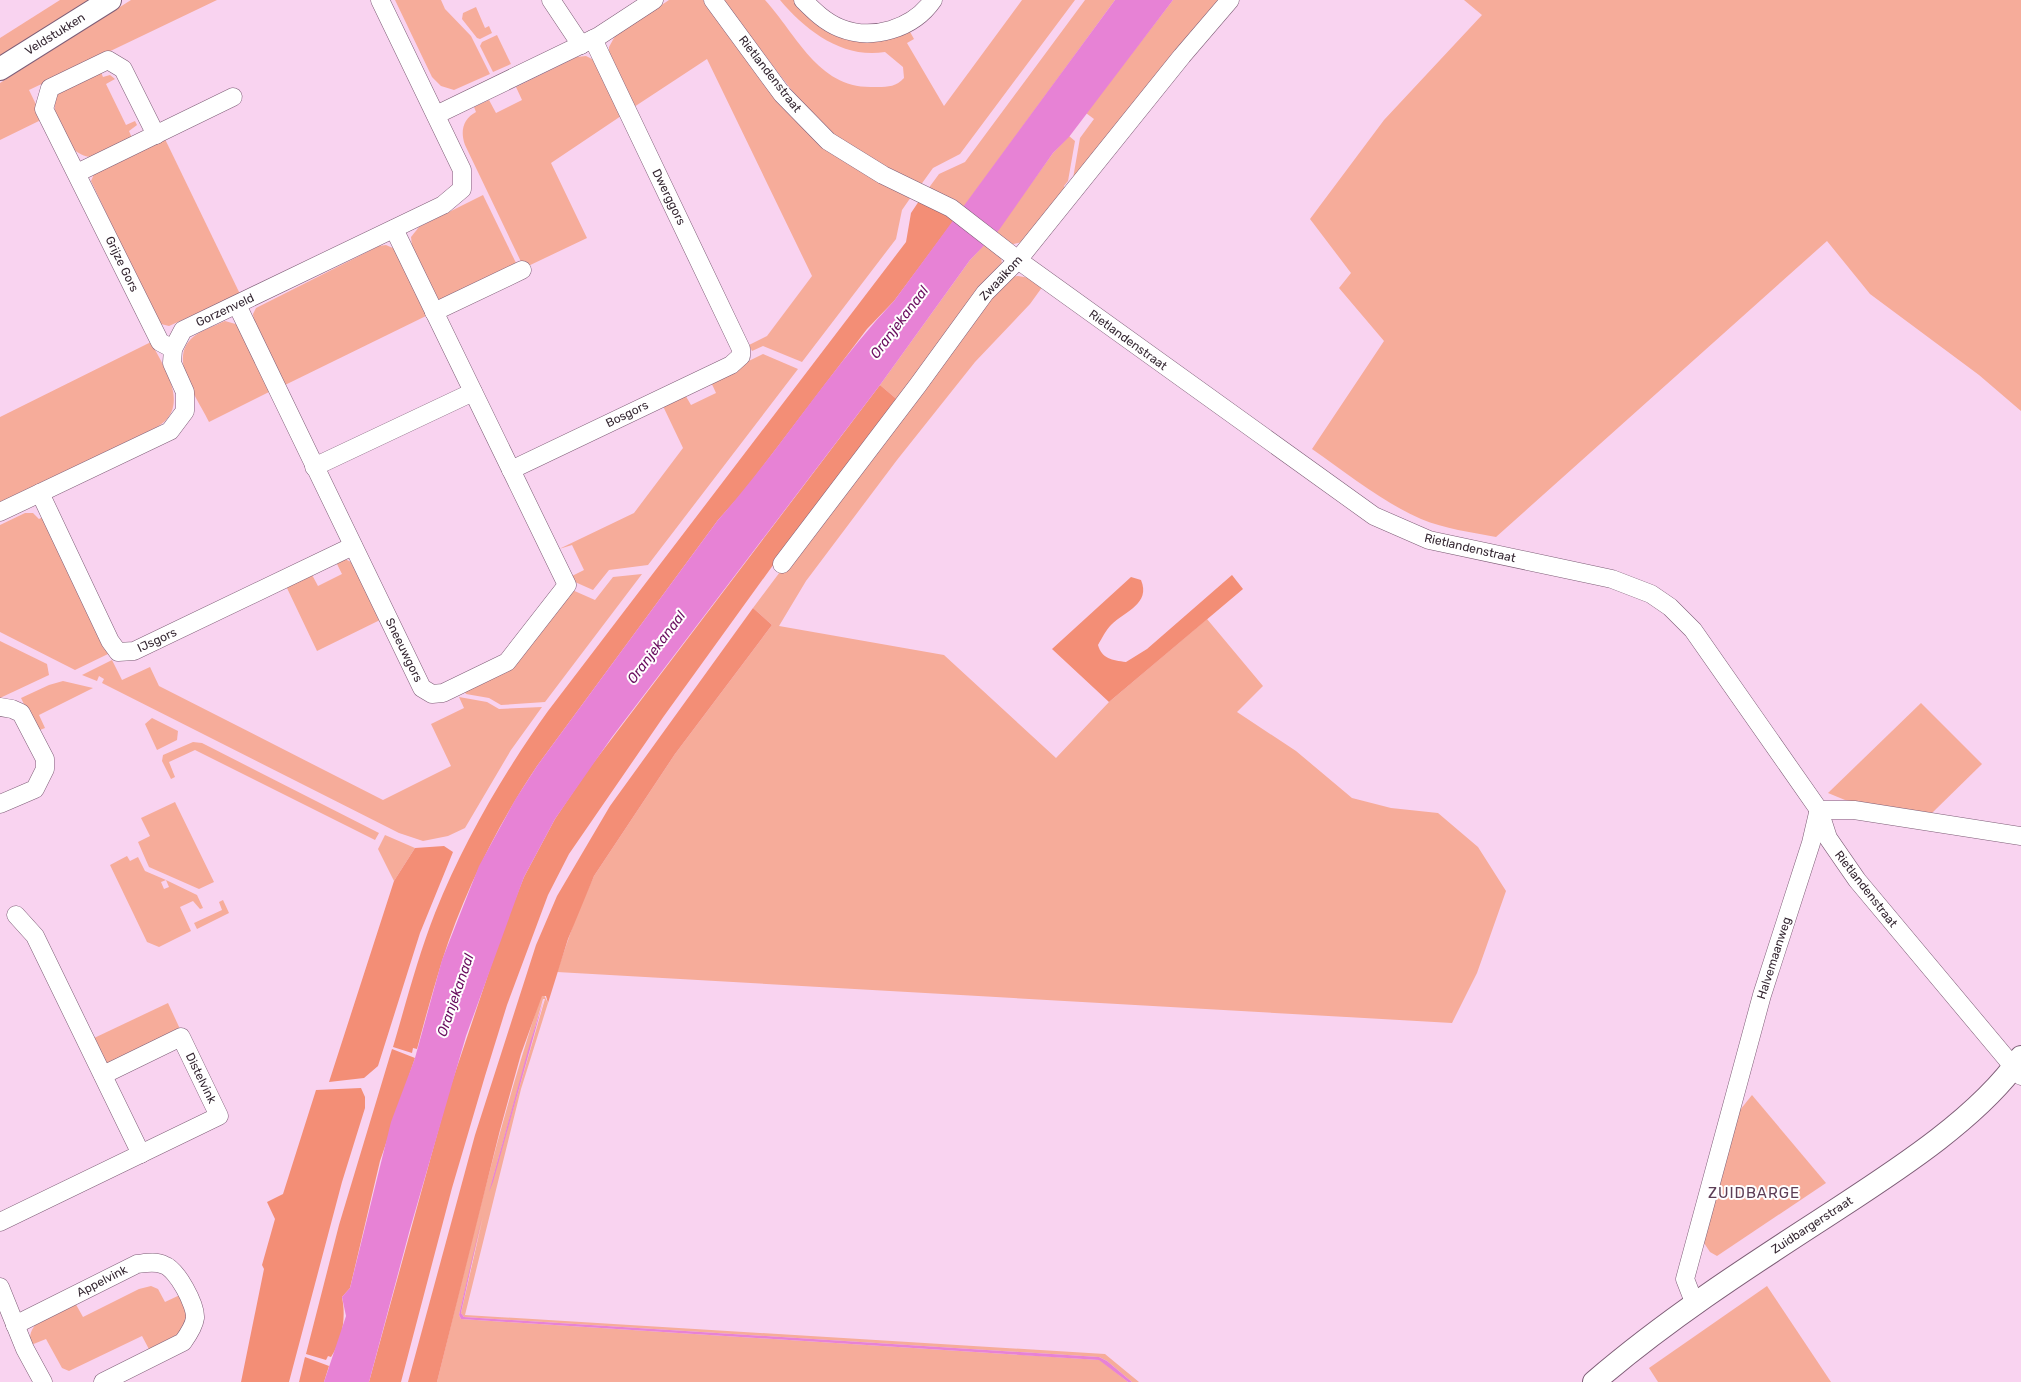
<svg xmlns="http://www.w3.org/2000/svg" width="2021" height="1382" font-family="Rubik,sans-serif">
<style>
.green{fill:#f6ac9a;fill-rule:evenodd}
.forest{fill:#f38e76}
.water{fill:#e782d5}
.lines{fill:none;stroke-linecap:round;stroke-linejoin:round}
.minor-casing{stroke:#7d5d76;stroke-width:19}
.tertiary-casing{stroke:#7d5d76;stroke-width:24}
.minor{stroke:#fff;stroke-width:18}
.tertiary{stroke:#fff;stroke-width:22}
.labels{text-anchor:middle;stroke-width:4;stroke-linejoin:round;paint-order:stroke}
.street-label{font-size:12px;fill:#352732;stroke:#fff}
.water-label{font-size:14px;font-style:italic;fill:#690c5e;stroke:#fff}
.quarter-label{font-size:15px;letter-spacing:1px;fill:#5d3e56;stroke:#fff}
</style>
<rect width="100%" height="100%" fill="#f9d3f0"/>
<g class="green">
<path d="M 60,0 L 92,0 L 0,58 L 0,38 Z"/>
<path d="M 131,0 L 217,0 L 29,90 L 43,119 L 0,140 L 0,83 Z"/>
<path d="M 395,0 L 441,0 L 445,9 L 471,36 L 490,74 L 454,90 L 441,86 L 432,77 Z"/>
<path d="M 669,0 L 703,0 L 757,72 L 824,147 L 868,176 L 911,197 L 902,210 L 896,239 L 802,362 L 763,346 L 752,351 L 749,345 L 767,336 L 812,276 L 707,59 L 634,107 L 609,54 L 609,47 L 615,36 Z"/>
<path d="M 722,0 L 765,0 C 797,35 818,88 872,87 C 885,87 895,88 904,78 L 903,67 L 885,52 C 843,59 806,31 780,0 L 795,0 L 813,19 L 909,30 L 914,39 L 907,43 L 944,106 L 1022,0 L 1075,0 L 960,154 L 933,168 L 920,186 L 844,144 L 810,114 Z"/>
<path d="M 1085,0 L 1115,0 L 963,208 L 956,200 L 928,189 L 939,174 L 965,162 Z"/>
<path d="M 1173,0 L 1226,0 L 1072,184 L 1080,138 L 1094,119 L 1086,113 Z"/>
<path d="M 1464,0 L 2021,0 L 2021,411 L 1979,375 L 1870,294 L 1827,241 L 1496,537 C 1471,532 1445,529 1421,519 C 1382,502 1347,473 1312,449 L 1384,341 L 1339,288 L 1351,273 L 1310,219 L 1384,120 L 1482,15 Z"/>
<path d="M 476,7 L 485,28 L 489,26 L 492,33 L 480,39 L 477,38 L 462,19 L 463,13 Z"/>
<path d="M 497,35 L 511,64 L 493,72 L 480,46 L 482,42 Z"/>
<path d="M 586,56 L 594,60 L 621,116 L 551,163 L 587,238 L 524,268 L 465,145 C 460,131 463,119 476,112 L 474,107 L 489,100 L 496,113 L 522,100 L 516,87 L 577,57 Z"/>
<path d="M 100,70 L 103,77 L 110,75 L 115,79 L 106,84 L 126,125 L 135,121 L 137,125 L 129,131 L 132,138 L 91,157 C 65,155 46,113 59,91 Z"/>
<path d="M 1069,136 L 1075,141 L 1068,181 L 1064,186 L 1066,190 L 1022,242 L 1009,245 L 994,235 L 1053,153 Z"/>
<path d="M 164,137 L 240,294 L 169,326 L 161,324 L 156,319 L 91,181 L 94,174 Z"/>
<path d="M 483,195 L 517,265 L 439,303 L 412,246 L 411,237 L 419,227 Z"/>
<path d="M 987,242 L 1001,256 L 1002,265 L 900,402 L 880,385 L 970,260 Z"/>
<path d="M 386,245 L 395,249 L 428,315 L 285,385 L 254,321 L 253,314 L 256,308 L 379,246 Z"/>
<path d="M 1018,276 L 1030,278 L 1043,286 L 1030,304 L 975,362 L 897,460 L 806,581 L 779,626 L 944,655 L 1056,758 L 1109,702 L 1207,619 L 1263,686 L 1237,712 L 1296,751 L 1352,798 L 1391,808 L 1438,813 L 1478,847 L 1506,891 L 1477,973 L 1452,1023 L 557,972 L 577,914 L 594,876 L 675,754 L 772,625 L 753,608 L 964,326 L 1011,277 Z"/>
<path d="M 225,321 L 239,325 L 271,391 L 209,422 C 198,399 167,359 193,337 C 202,330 214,326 225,321 Z"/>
<path d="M 151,342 C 164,368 192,407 157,427 L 0,503 L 0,417 Z"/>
<path d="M 763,354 L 798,369 L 648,565 L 609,570 L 593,590 L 575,582 L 572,576 L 584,570 L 572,545 L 559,549 L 634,513 L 683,448 L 662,404 L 684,393 L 691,405 L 716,393 L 710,380 Z"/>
<path d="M 25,513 L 33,513 L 39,519 L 43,517 L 108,654 L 75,670 L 0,632 L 0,525 Z"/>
<path d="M 345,559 L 351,562 L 382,619 L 317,651 L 286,586 L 311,573 L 318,586 L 342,574 L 336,562 Z"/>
<path d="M 642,574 L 545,702 L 501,705 L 489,698 L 466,694 L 465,692 L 570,589 L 595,600 L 613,577 Z"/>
<path d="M 0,641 L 47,664 L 49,675 L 0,698 Z"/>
<path d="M 112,660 L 122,680 L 150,667 L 159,686 L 383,800 L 451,766 L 431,724 L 464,708 L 459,697 L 487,702 L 499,709 L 542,707 L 511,750 L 465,828 L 448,836 L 423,841 L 399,833 L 102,683 L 104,679 L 99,676 L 97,681 L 82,675 Z"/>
<path d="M 63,681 L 93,688 L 39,715 L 45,728 L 37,731 L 21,698 L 49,685 Z"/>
<path d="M 1921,703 L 1982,764 L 1932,813 L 1845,800 L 1828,793 Z"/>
<path d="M 152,718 L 178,731 L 177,740 L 157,750 L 145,724 Z"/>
<path d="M 193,742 L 202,743 L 379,833 L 375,840 L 195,750 L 169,762 L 175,777 L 171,779 L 162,761 L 163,755 Z"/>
<path d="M 175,802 L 214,882 L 199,889 L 149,867 L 138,842 L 150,836 L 141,818 Z"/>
<path d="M 385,835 L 415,848 L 394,881 L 378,849 Z"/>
<path d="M 127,856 L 130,861 L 138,857 L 145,871 L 166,880 L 161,882 L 164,889 L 169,887 L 166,880 L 197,895 L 203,908 L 200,909 L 193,901 L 180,907 L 191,931 L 159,947 L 147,942 L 110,865 Z"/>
<path d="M 223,900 L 229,913 L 197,929 L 194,923 L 222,910 L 219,902 Z"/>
<path d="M 544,995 L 548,1003 L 521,1089 L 465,1315 L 1105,1354 L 1139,1382 L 1132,1382 L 1107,1361 L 1099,1357 L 464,1317 L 461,1313 L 483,1217 L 459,1315 L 461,1319 L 1100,1360 L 1128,1382 L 437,1382 C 469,1253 499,1123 541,996 ZM 543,999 L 545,999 L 489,1192 Z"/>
<path d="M 168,1003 L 180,1029 L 104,1065 L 92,1039 Z"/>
<path d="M 1752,1095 L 1826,1183 L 1717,1256 L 1710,1252 L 1702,1240 L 1732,1120 Z"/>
<path d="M 151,1286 L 158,1289 L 165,1302 L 182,1294 L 188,1307 L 185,1332 L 151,1353 L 142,1336 L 69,1371 L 62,1368 L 46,1339 L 31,1345 C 24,1321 57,1310 74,1301 L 83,1317 L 139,1289 Z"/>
<path d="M 1767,1286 L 1831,1382 L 1658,1382 L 1649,1368 Z"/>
</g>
<g class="forest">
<path d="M 919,201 L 955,219 L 894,301 L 867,329 L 744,491 L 718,520 L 537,766 C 497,826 464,892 442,961 C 433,990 425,1019 417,1049 L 413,1048 L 412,1053 L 393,1047 C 406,1003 418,956 435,913 C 464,841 503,774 548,711 L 906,242 L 911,213 Z"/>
<path d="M 880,385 L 900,402 L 776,561 L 664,716 L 569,854 L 548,895 L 507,1005 L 485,1076 L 452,1188 L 401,1382 L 369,1382 L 449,1091 L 503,930 L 524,877 L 555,819 L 588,770 Z"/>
<path d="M 1232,575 L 1243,589 L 1109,702 L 1052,649 L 1131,577 L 1141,580 C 1151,604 1125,611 1111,625 C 1106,630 1102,638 1098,645 C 1102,659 1112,660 1126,662 L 1147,649 Z"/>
<path d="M 753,608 L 772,625 L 675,754 L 594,876 L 568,939 L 548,1003 L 546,996 L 542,996 L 521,1054 L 500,1130 L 437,1382 L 408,1382 L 475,1135 L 536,945 L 557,896 L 610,806 Z"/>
<path d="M 444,846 L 453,852 L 420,933 L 378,1066 L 364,1078 L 329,1082 L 394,881 L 415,848 Z"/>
<path d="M 392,1049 L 415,1058 L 380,1161 L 350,1288 L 342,1297 C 346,1317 343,1339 331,1357 L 328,1356 L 326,1360 L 306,1354 L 339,1225 Z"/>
<path d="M 361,1088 L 365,1097 L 365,1108 L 342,1182 L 289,1382 L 241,1382 L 264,1269 L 262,1265 L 275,1219 L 267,1202 L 283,1194 L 316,1090 Z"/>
<path d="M 305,1357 L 329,1366 L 324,1382 L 299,1382 Z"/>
</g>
<g class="water">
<path d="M 1115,0 L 1173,0 L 1069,137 L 1053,153 L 999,230 L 970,260 L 880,385 L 612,737 L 555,819 L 524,877 L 466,1036 L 410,1229 L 369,1382 L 324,1382 L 346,1316 L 342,1297 L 350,1288 L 391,1122 L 415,1058 L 442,960 L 479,866 L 515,800 L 537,766 L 718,520 C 780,450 830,369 894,301 Z"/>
<path d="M 544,999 L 493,1182 L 489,1192 L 530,1043 Z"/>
<path d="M 482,1216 L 461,1313 L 464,1317 L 1099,1357 L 1107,1361 L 1132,1382 L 1128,1382 L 1099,1360 L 461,1319 L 459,1315 Z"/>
</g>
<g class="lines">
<g class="minor-casing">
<g id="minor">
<path d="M 551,0 L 581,45"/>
<path d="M 713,0 L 782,94 L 828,141 L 883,175 L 951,208 L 1018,260 L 1374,516 L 1429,540 L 1612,579 L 1651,594 L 1670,607 L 1693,630 L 1819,810 L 1828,838 L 1857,880 L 2021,1076"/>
<path d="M 803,0 C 814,11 825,22 840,28 C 872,41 913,29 933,0"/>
<path d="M 436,115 L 599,36 L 654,0"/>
<path d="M 156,135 L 123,69 L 108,60 L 50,88 L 44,109 L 160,342 L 173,349"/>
<path d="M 77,173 L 233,97"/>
<path d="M 237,305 L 422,688 L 432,694 L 443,693 L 507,662 L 567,585 L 394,229"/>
<path d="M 434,312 L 522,270"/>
<path d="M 314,467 L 473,392"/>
<path d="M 511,470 L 731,365 L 741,356 L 741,349 L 593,39"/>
<path d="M 40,493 L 110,641 L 118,652 L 134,651 L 353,546"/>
<path d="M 0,512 L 170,431 L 185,411 L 185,392 L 172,363 L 173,349 L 183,330 L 443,205 L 462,189 L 462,170 L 380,0"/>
<path d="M 782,564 L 918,385 L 985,293 L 1018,260 L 1182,56 L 1230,0"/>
<path d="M 0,707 L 12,709 L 21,713 L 45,759 L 45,769 L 35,789 L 0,804"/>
<path d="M 1819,810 L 1854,810 L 2021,836"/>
<path d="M 16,915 L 35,936 L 141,1154"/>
<path d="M 0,1222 L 219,1116 L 181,1037 L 103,1075"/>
<path d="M 0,1287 L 25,1349 L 43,1382"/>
<path d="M 1694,1302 L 1685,1279 L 1762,995 L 1811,843 L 1818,813"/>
<path d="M 15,1325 L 137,1264 C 146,1263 156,1261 164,1265 C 177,1269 196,1305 195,1318 C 194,1326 188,1335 183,1342 L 103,1382"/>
</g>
</g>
<g class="tertiary-casing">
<g id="tertiary">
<path d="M 0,69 L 110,0"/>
<path d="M 1594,1382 C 1665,1321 1743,1270 1822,1219 C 1886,1177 1977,1121 2021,1057"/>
</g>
</g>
<use href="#minor" class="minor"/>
<use href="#tertiary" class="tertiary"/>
</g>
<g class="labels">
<g class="street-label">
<text transform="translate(55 34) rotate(-32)" y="4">Veldstukken</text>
<text transform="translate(770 74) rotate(52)" y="4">Rietlandenstraat</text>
<text transform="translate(669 197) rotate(64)" y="4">Dwerggors</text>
<text transform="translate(122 264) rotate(64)" y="4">Grijze Gors</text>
<text transform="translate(1001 278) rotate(-47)" y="4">Zwaaikom</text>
<text transform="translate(225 310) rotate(-25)" y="4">Gorzenveld</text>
<text transform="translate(1128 340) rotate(36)" y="4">Rietlandenstraat</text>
<text transform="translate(627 414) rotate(-26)" y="4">Bosgors</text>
<text transform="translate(1470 548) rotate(13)" y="4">Rietlandenstraat</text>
<text transform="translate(157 640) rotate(-25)" y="4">IJsgors</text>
<text transform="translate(404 650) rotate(64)" y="4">Sneeuwgors</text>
<text transform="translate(1866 889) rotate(52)" y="4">Rietlandenstraat</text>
<text transform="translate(1774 958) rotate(-72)" y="4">Halvemaanweg</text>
<text transform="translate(201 1078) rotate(64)" y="4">Distelvink</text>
<text transform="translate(1812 1225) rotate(-33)" y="4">Zuidbargerstraat</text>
<text transform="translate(102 1281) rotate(-27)" y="4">Appelvink</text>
</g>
<g class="water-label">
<text transform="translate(899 322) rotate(-53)" y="5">Oranjekanaal</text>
<text transform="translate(656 647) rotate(-53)" y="5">Oranjekanaal</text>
<text transform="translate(455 995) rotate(-71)" y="5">Oranjekanaal</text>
</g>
<g class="quarter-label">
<text x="1754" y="1198">ZUIDBARGE</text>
</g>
</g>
</svg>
